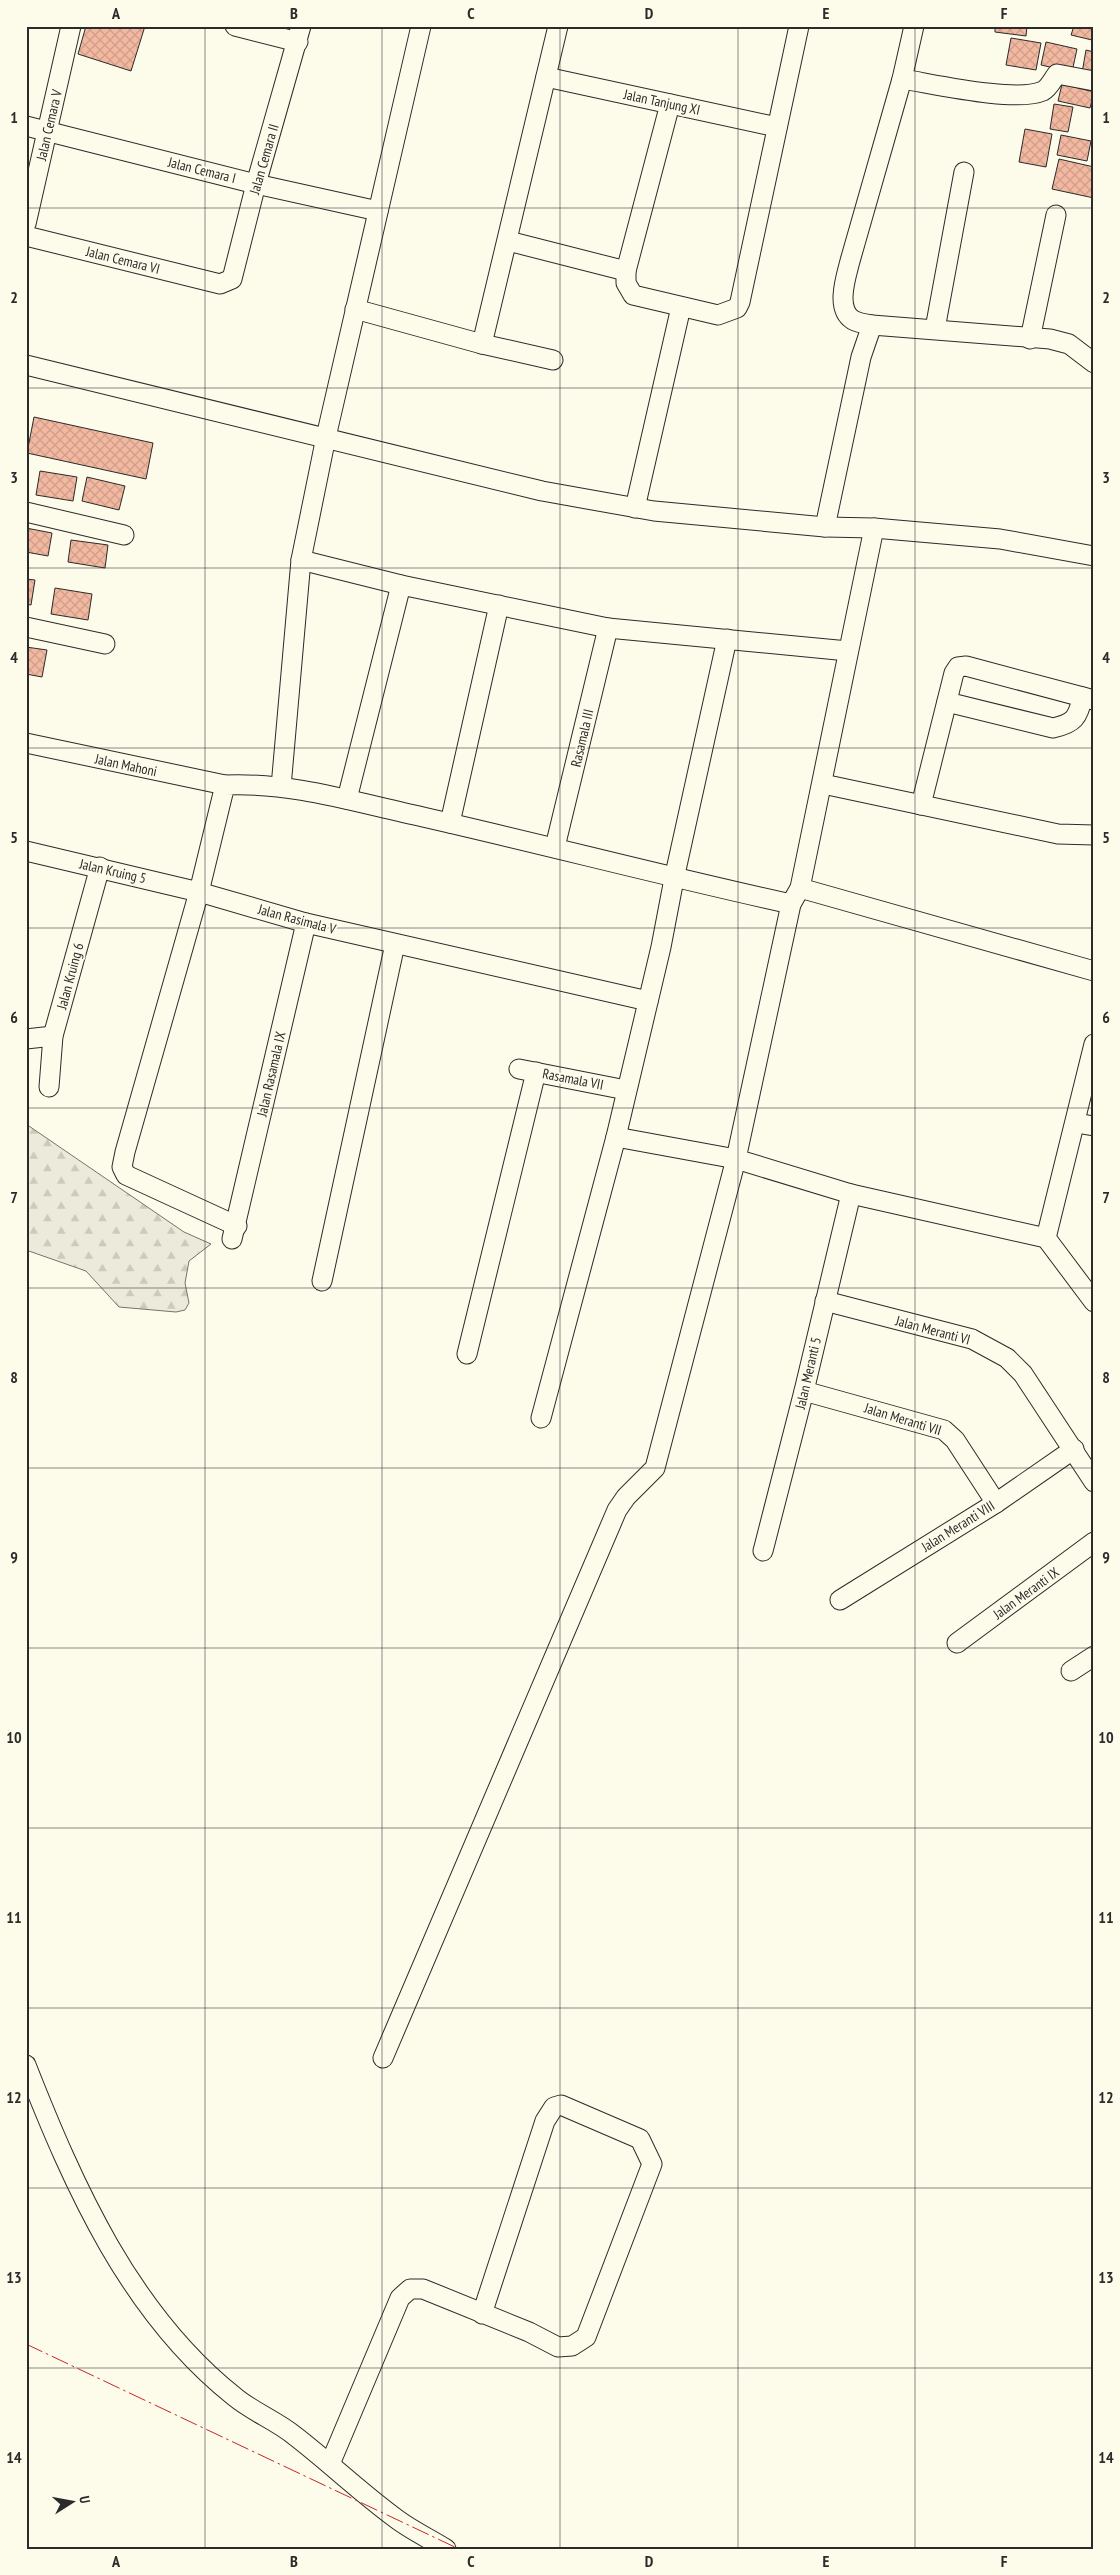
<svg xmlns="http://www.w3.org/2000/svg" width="1120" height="2575" font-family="'PT Sans Narrow',sans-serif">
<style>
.forest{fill:url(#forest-firs);stroke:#74746e}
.building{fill:url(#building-cross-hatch);stroke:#2b2b2b}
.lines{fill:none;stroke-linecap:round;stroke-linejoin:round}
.minor-casing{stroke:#2b2b2b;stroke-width:21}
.minor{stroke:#fdfbea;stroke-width:19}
.power{stroke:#c62828;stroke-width:1;stroke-dasharray:18 4 2.5 4;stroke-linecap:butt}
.grid{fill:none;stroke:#2b2b2b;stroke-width:1;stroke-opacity:0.55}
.labels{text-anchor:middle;stroke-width:4;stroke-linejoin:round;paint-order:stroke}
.street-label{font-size:14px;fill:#2b2b2b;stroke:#fdfbea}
.neatline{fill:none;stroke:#2b2b2b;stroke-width:2}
.grid-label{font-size:16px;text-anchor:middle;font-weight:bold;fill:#2b2b2b}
</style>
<defs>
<pattern id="forest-firs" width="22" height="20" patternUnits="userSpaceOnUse" patternTransform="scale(1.25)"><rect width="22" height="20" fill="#ecebdb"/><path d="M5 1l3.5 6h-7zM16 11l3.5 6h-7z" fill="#cbcabc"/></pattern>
<pattern id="building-cross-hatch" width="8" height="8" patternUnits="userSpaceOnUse" patternTransform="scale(1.25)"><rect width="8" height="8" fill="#f2b8a0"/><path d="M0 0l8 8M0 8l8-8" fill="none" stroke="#d09e8a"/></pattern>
</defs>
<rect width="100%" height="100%" fill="#fdfbea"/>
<path class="forest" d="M 26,1124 L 184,1232 L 211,1244 L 189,1261 L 185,1283 L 189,1303 L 185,1310 L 176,1312 L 119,1307 L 86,1271 L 26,1250 Z"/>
<g class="building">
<path d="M 86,26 L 145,26 L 131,71 L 78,54 Z"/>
<path d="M 995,26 L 1027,26 L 1026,36 L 995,32 Z"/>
<path d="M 1074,26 L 1094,26 L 1092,40 L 1071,35 Z"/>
<path d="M 1011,38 L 1041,43 L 1036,70 L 1006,65 Z"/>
<path d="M 1046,42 L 1077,49 L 1072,72 L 1041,65 Z"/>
<path d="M 1086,50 L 1094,52 L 1094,76 L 1082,73 Z"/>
<path d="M 1062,84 L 1094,92 L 1090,108 L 1058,101 Z"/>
<path d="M 1054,104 L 1073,107 L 1068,132 L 1050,129 Z"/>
<path d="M 1025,129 L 1052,134 L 1046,167 L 1019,162 Z"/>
<path d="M 1061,135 L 1091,141 L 1087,161 L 1057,155 Z"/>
<path d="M 1059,159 L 1094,167 L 1094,198 L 1052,189 Z"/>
<path d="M 34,417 L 153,443 L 146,479 L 27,453 Z"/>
<path d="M 40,471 L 77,477 L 73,501 L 36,495 Z"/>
<path d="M 87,477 L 125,486 L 119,510 L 82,501 Z"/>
<path d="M 26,528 L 52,533 L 48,556 L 26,552 Z"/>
<path d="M 71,540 L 108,545 L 105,568 L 68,562 Z"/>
<path d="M 26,579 L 35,580 L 31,605 L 26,604 Z"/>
<path d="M 55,588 L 92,594 L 88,620 L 51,614 Z"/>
<path d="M 26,647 L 47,650 L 42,677 L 26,674 Z"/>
</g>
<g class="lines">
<g class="minor-casing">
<g id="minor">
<path d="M 235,26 L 298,42"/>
<path d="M 546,77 L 777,127"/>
<path d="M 902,79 C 934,84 1016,103 1043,91 C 1049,88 1053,79 1057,74 L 1094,81"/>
<path d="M 670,104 L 626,271 L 626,283 L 633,295 L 718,315 L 737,308 L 740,302 L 799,26"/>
<path d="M 26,126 L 256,184 L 378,211"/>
<path d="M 26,224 L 71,26"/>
<path d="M 26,236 L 220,284 L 232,279 L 256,184 L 301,26"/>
<path d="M 508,241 L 626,271"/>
<path d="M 355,309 L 482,344 L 553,360"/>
<path d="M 872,325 L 1050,339 L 1069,344 L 1094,363"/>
<path d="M 935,329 L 964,172"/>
<path d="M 1030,339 L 1056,215"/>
<path d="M 482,344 L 558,26"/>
<path d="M 26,365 L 542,491 L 654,511 L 825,527 L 874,528 L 1000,539 L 1094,556"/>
<path d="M 635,508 L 681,307"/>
<path d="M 26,512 L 124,535"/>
<path d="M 825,527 L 861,357 L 872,325 C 866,324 858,323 853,320 C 835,309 846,277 850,261 L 902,79 L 914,26"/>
<path d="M 874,528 L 800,888 L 791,904 L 736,1159 L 851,1194 L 1046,1238 L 1094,1302"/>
<path d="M 301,560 L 401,585 L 608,628 L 848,651"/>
<path d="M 26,627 L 105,644"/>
<path d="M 947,702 L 1053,728 C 1076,723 1077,717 1083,697"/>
<path d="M 26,743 L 225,785"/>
<path d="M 823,784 L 1058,834 L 1094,835"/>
<path d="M 281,787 L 301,560 L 326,437 L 421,26"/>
<path d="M 347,799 L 401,585"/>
<path d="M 921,805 L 954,673 L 958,667 L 966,666 L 1094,700"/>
<path d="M 450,823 L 499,605"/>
<path d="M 555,847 L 608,628"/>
<path d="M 26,851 L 199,892 L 306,923 L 648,1001"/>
<path d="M 800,888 L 1094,971"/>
<path d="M 26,1039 L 53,1036"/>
<path d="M 519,1069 L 626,1090"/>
<path d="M 49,1087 L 53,1036 L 100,867"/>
<path d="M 1076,1123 L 1094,1126"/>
<path d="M 237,1226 L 126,1175 L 122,1167 L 125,1152 L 199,892 L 225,785 C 293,782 357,803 423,817 C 546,845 668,877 791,904"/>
<path d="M 1046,1238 L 1094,1044"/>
<path d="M 232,1239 L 306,923"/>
<path d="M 322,1281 L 395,944"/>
<path d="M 825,1301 L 972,1339 L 1007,1358 L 1023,1374 L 1094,1482"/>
<path d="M 467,1354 L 536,1072"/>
<path d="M 804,1391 L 944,1430 L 955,1440 L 996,1503"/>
<path d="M 541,1418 L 616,1137 L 661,947 L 674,879 L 727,639"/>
<path d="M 763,1551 L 804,1391 L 851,1194"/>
<path d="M 840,1600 L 996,1503 L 1074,1449"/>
<path d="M 957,1643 L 1094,1542"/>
<path d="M 1071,1671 L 1094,1656"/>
<path d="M 383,2058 L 617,1510 L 626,1497 L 655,1468 L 736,1159 L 616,1137"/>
<path d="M 26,2065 C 74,2187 130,2314 235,2397 C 253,2412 277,2421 295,2436 C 330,2463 362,2494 398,2520 C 413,2531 430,2539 446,2549"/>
<path d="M 330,2464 L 400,2298 L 410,2289 L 423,2289 L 529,2332 L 558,2347 L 572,2346 L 586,2337 L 652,2164 L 640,2139 L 561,2105 L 554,2107 L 545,2121 L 482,2314"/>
</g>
</g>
<use href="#minor" class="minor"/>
<path class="power" d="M 26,2344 L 459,2549"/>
</g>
<path class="grid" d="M 205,26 L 205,2549M 382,26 L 382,2549M 560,26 L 560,2549M 738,26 L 738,2549M 915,26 L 915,2549M 26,208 L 1094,208M 26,388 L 1094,388M 26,568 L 1094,568M 26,748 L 1094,748M 26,928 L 1094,928M 26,1108 L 1094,1108M 26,1288 L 1094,1288M 26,1468 L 1094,1468M 26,1648 L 1094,1648M 26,1828 L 1094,1828M 26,2008 L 1094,2008M 26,2188 L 1094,2188M 26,2368 L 1094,2368"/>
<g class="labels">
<g class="street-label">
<text transform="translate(662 102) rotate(12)" y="5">Jalan Tanjung XI</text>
<text transform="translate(49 125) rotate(-77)" y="5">Jalan Cemara V</text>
<text transform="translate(264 159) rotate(-74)" y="5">Jalan Cemara II</text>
<text transform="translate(202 170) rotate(14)" y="5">Jalan Cemara I</text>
<text transform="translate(123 260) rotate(14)" y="5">Jalan Cemara VI</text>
<text transform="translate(582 738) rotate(-77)" y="5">Rasamala III</text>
<text transform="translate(126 765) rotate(12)" y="5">Jalan Mahoni</text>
<text transform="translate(113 871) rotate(13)" y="5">Jalan Kruing 5</text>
<text transform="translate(297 919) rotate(15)" y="5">Jalan Rasimala V</text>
<text transform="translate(70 976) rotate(-75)" y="5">Jalan Kruing 6</text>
<text transform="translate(271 1074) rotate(-77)" y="5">Jalan Rasamala IX</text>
<text transform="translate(573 1079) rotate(11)" y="5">Rasamala VII</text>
<text transform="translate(933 1330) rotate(15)" y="5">Jalan Meranti VI</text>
<text transform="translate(808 1373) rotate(-77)" y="5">Jalan Meranti 5</text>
<text transform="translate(903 1419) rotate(17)" y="5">Jalan Meranti VII</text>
<text transform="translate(958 1526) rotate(-32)" y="5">Jalan Meranti VIII</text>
<text transform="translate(1026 1593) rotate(-36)" y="5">Jalan Meranti IX</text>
</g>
</g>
<rect width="1120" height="2575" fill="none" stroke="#fdfbea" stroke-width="55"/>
<g transform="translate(72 2502) rotate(79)" stroke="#fdfbea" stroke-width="4" paint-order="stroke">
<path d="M0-4L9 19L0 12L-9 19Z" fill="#2b2b2b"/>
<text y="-8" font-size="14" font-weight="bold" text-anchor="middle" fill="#2b2b2b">U</text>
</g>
<rect x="28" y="28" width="1064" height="2520" class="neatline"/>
<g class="grid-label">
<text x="116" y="19">A</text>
<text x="294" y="19">B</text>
<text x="471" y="19">C</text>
<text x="649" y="19">D</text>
<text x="826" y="19">E</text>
<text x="1004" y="19">F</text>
<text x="14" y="123">1</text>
<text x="1106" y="123">1</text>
<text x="14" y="303">2</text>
<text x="1106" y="303">2</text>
<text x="14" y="483">3</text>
<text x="1106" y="483">3</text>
<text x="14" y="663">4</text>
<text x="1106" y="663">4</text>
<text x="14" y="843">5</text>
<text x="1106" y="843">5</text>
<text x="14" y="1023">6</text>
<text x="1106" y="1023">6</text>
<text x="14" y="1203">7</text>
<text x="1106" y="1203">7</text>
<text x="14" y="1383">8</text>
<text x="1106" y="1383">8</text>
<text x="14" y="1563">9</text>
<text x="1106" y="1563">9</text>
<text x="14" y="1743">10</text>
<text x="1106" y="1743">10</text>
<text x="14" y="1923">11</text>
<text x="1106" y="1923">11</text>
<text x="14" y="2103">12</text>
<text x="1106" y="2103">12</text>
<text x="14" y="2283">13</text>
<text x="1106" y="2283">13</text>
<text x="14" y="2463">14</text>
<text x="1106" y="2463">14</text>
<text x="116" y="2567">A</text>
<text x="294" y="2567">B</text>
<text x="471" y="2567">C</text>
<text x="649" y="2567">D</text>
<text x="826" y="2567">E</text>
<text x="1004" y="2567">F</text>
</g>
</svg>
